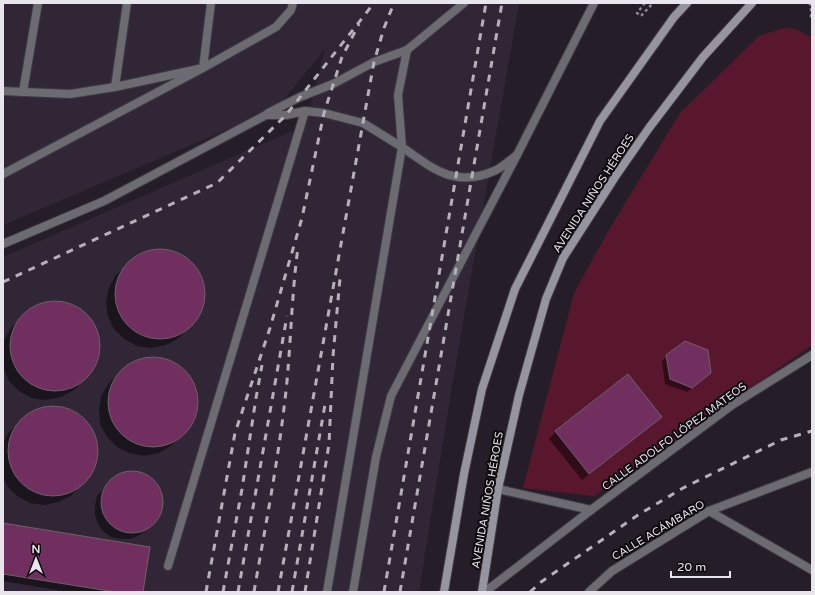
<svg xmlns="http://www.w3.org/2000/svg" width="815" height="595" font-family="'Varela Round',sans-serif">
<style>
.built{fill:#312636}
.green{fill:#59172d}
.shadow{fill:#0007}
.building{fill:#712f5f;stroke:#6e6069}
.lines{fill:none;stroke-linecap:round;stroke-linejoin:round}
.service-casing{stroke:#403a44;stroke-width:10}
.minor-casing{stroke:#403a44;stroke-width:10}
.secondary-casing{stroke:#403a44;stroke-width:10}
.path{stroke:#8d8890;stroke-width:2.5;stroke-dasharray:3 3;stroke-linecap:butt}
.service{stroke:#6b6b71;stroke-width:8}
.minor{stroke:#6b6b71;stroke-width:8}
.secondary{stroke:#96959f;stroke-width:8}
.rail{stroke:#b6b1b9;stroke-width:3;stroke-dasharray:7 7;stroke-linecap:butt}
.labels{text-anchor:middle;stroke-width:4;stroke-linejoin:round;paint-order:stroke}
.street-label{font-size:11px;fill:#e9e5ec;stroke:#0d0a0e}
</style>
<rect width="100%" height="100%" fill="#251e29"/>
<path class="built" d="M 3,3 L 519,3 L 451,392 L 419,592 L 3,592 L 3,257 L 290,132 L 303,134 L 325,49 L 276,109 L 3,225 Z"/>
<path class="green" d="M 784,28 L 796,29 L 812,38 L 812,345 L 594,496 L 523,488 L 574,293 L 610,228 L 680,113 L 759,36 Z"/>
<g class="shadow">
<path d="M 164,249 L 179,253 L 192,261 L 200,274 L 205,288 L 204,303 L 199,317 L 179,338 L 166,345 L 151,348 L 137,346 L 124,339 L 114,329 L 108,316 L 106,302 L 109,288 L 116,275 L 136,256 L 149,251 Z"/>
<path d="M 59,301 L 74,305 L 86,314 L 95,326 L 100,340 L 99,355 L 94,369 L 74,390 L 61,397 L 46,400 L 32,398 L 19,391 L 9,381 L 3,368 L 4,340 L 11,328 L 31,308 L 44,303 Z"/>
<path d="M 667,356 L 710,373 L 687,392 L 665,384 L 662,361 Z"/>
<path d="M 157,357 L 171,361 L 184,369 L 193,381 L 197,396 L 197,411 L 191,425 L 172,445 L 159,453 L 144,456 L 129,453 L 117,447 L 107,437 L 100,424 L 99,410 L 101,396 L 109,383 L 129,364 L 142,358 Z"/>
<path d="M 627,375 L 660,417 L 653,424 L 582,480 L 549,439 L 555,432 Z"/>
<path d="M 57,406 L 72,410 L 84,419 L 93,431 L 98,445 L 97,460 L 92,474 L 72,495 L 59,502 L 44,505 L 30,503 L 17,496 L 7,486 L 3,477 L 3,443 L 9,432 L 29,413 L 42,408 Z"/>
<path d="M 127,473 L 138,473 L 147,477 L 155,483 L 160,492 L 162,502 L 160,512 L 155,521 L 148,528 L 140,535 L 130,539 L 120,539 L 111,537 L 103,531 L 98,524 L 95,515 L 95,505 L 97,496 L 111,481 L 118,476 Z"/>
<path d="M 3,524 L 142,592 L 68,592 L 3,581 Z"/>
</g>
<g class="building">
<circle cx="160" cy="294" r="45"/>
<circle cx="55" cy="346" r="45"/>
<path d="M 685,341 L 708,350 L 711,373 L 692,388 L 670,379 L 666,355 Z"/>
<circle cx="153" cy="402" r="45"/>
<path d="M 628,374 L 662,417 L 589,474 L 555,431 Z"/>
<circle cx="53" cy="451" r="45"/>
<circle cx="132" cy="502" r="31"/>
<path d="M 3,523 L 150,547 L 143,592 L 115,592 L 3,574 Z"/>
</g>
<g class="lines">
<g class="service-casing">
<g id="service">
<path d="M 407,50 L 398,95 L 402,147 C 433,169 455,188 494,171 C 502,168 510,160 517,155 L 594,3"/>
<path d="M 115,87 L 127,3"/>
<path d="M 3,91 L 70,94 L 115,87 L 203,68 L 276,27 L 291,10 L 293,3"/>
<path d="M 23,92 L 38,3"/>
<path d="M 268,113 L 300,97 L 333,84 L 374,62 L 407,50 L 464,3"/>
<path d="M 3,174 L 203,68 L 211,3"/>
<path d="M 3,244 L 104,201 L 266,115 L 286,115 L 305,111 L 324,113 L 363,123 L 402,147 L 327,592"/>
<path d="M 168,566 L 305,111"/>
<path d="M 353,592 L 376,457 L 391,396 L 517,155"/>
</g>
</g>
<g class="minor-casing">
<g id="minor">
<path d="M 498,489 L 591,510"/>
<path d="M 709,511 L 812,570"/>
<path d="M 485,592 L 591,510 L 732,405 L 812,355"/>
<path d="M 589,592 L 612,571 L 709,511 L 812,472"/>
</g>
</g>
<g class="secondary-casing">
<g id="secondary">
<path d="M 444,592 L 464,474 L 482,389 L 515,289 L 600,121 L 674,17 L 687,3"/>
<path d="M 482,592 L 498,489 L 519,395 L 546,299 L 563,258 L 615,177 L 649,128 L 703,57 L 752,3"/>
</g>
</g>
<g class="path">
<path d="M 645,3 L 637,13 L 641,16 L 653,3"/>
<path d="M 809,3 L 811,5 L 811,17 L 812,19"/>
</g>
<use href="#service" class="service"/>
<use href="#minor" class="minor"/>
<use href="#secondary" class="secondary"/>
<g class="rail">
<path d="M 3,282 L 217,183 L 286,115 L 374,3"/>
<path d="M 206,592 L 235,433 L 270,328 L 302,218 L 324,113 L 342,57 L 359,24"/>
<path d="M 223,592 L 242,489 L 256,398 L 262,365"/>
<path d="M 238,592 L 287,316"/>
<path d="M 254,592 C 266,522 280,452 287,381 C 291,337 292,292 298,247"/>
<path d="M 278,592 L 374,62 L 384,28 L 394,3"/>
<path d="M 292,592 L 326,399"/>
<path d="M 305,592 L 329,444 L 333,356 L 340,278"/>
<path d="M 384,592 L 486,3"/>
<path d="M 400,592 L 502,3"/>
<path d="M 530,592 L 541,582 L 638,515 L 683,488 L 781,440 L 812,431"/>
</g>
</g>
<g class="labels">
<g class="street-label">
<text transform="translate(593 193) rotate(-57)" y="4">AVENIDA NIÑOS HÉROES</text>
<text transform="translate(674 436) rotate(-36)" y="4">CALLE ADOLFO LÓPEZ MATEOS</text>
<text transform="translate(487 500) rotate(-80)" y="4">AVENIDA NIÑOS HÉROES</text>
<text transform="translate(658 530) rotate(-31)" y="4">CALLE ACÁMBARO</text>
</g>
</g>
<rect width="815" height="595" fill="none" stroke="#e9e5ec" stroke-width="8"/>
<g transform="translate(36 559)" stroke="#0d0a0e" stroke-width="3" paint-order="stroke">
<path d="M0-3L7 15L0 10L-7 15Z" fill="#e9e5ec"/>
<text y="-6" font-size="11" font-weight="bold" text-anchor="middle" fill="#e9e5ec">N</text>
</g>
<path d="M671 571v6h59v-6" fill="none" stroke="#e9e5ec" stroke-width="2"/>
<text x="677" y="571" font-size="12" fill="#e9e5ec" stroke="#0d0a0e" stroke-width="3" paint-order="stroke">20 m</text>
</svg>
